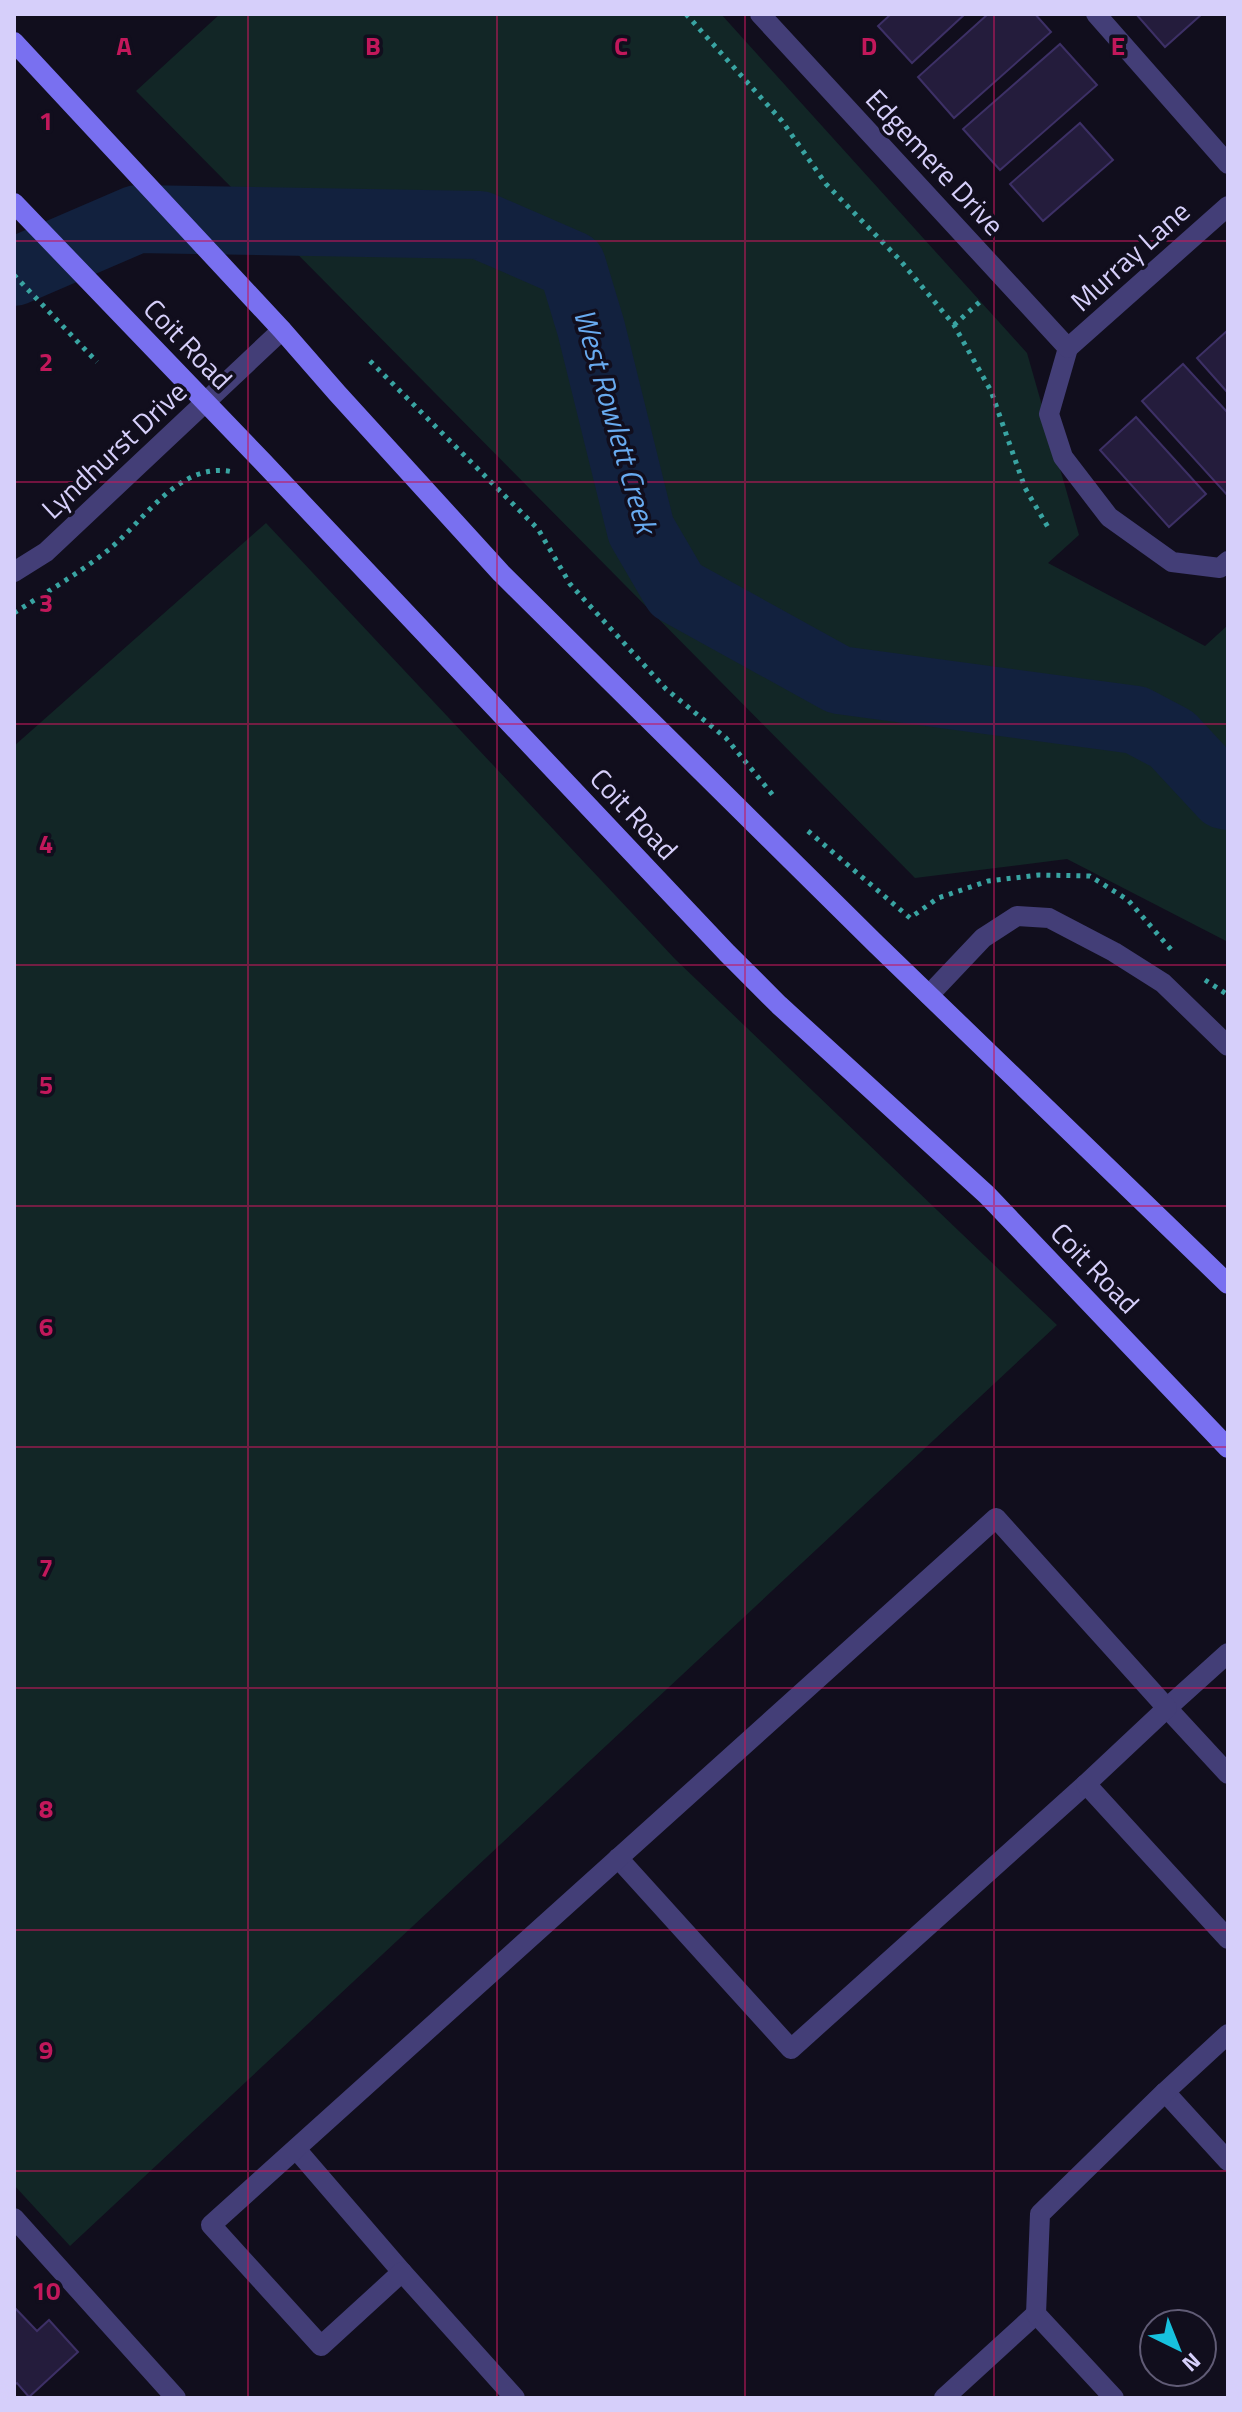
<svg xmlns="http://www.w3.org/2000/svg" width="1242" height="2412" font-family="'Titillium Web',sans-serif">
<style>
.green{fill:#122626}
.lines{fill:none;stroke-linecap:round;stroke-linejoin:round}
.river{stroke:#12213e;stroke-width:68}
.building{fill:#241c3c;stroke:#3d3066;stroke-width:2}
.path{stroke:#39a4a2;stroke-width:5;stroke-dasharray:4 6;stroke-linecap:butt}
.lane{stroke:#433e77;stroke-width:20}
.street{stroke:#433e77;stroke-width:20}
.secondary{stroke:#7970f0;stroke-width:20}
.grid{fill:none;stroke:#c2185b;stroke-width:2;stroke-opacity:0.55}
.labels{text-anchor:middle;stroke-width:7;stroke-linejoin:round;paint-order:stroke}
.street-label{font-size:28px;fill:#d6cffa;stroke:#110e1d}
.water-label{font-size:30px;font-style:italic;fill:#68aaef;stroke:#110e1d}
.grid-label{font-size:26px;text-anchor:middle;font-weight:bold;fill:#c2185b;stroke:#110e1d;stroke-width:7;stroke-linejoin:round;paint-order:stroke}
</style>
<rect width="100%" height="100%" fill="#110e1d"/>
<g class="green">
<path d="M 220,14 L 721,14 L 1027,353 L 1079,535 L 1048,563 L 1205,646 L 1228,625 L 1228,942 L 1067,859 L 915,878 L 136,91 Z"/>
<path d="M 266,523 L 675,959 L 1057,1325 L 70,2246 L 14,2185 L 14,746 Z"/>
</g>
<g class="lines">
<path class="river" d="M 14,272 L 137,219 L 480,225 L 572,265 L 591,328 L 641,530 L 676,590 L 839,680 L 1136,720 L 1172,739 L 1224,795 L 1228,796"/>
</g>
<g class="building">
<path d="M 891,14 L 965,14 L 912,63 L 878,26 Z"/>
<path d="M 988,14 L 1035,14 L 1051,32 L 954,118 L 918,77 Z"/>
<path d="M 1136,14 L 1202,14 L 1165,47 Z"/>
<path d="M 1060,44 L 1097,85 L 1000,170 L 963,129 Z"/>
<path d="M 1080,123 L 1113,160 L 1043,221 L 1010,184 Z"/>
<path d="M 1228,330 L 1228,393 L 1197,358 Z"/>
<path d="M 1183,364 L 1228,413 L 1228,496 L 1142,401 Z"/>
<path d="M 1136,417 L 1206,494 L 1169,527 L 1100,450 Z"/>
<path d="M 14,2307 L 37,2331 L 49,2320 L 78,2352 L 29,2397 L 17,2383 L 14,2385 Z"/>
</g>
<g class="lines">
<g class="path">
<path d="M 686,14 L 782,121 L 826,184 L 899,259 L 954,325 L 991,391 L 1025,488 L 1049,529"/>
<path d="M 14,275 L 97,362"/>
<path d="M 954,325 L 983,299"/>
<path d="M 370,361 L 538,529 L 570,584 L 666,689 L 726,738 L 776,799"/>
<path d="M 14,613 C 45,593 78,574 107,551 C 144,522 179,460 233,472"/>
<path d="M 808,831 L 910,918 L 938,898 L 988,881 L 1039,875 L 1090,876 L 1128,900 L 1174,953"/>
<path d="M 1205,980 L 1228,995"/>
</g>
<g class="lane">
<path d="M 1096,14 L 1228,164"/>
<path d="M 1068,348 L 1049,414 L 1063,457 L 1109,517 L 1172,562 L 1220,568 L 1228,561"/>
<path d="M 929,995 L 983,938 L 1017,916 L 1049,918 L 1114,952 L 1163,983 L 1228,1046"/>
<path d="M 1228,1653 L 1167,1708 L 1228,1774"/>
<path d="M 618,1858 L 791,2049 L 1086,1784"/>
<path d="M 1165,2092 L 1228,2161"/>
<path d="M 296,2149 L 402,2272"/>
<path d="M 14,2218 L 176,2398"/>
<path d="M 515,2398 L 402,2272 L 321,2346 L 211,2225 L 996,1518 L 1167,1708 L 1086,1784 L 1228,1939"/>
<path d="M 944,2398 L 1036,2314"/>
<path d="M 1114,2398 L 1036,2314 L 1040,2214 L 1165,2092 L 1228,2034"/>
</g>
<g class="street">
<path d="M 760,14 L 1068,348 L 1228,206"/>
<path d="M 14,572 L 46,552 L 282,330"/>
</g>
<g class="secondary">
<path d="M 14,42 L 282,330 L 337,393 L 501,573 L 876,944 L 1228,1284"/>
<path d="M 14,203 L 262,461 L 727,953 L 779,1005 L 987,1195 L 1228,1448"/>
</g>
</g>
<path class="grid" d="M 248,14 L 248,2398M 497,14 L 497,2398M 745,14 L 745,2398M 994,14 L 994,2398M 14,241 L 1228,241M 14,482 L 1228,482M 14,724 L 1228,724M 14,965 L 1228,965M 14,1206 L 1228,1206M 14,1447 L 1228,1447M 14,1688 L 1228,1688M 14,1930 L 1228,1930M 14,2171 L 1228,2171"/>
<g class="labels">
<g class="street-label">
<text transform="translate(935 162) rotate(47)" y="10">Edgemere Drive</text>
<text transform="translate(1130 256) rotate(-42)" y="10">Murray Lane</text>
<text transform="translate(188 344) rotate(46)" y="10">Coit Road</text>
<text transform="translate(114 450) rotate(-43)" y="10">Lyndhurst Drive</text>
<text transform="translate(634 814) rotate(47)" y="10">Coit Road</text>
<text transform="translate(1095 1268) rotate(46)" y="10">Coit Road</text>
</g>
<g class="water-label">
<text transform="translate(615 421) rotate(74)" y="10">West Rowlett Creek</text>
</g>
</g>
<g class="grid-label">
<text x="124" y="55">A</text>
<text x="373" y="55">B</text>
<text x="621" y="55">C</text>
<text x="869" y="55">D</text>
<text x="1118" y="55">E</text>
<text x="46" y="130">1</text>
<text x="46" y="371">2</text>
<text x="46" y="612">3</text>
<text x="46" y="853">4</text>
<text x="46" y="1094">5</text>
<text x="46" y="1336">6</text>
<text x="46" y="1577">7</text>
<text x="46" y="1818">8</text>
<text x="46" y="2059">9</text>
<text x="46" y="2300">10</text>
</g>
<rect width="1242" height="2412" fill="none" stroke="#d6cffa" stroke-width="32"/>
<g transform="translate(1178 2348) rotate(137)"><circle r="38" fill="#110e1d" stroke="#605b75" stroke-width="2"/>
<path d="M0-6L14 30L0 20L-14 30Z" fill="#17c1de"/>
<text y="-12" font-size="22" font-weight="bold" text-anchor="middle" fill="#d6cffa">N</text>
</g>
</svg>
